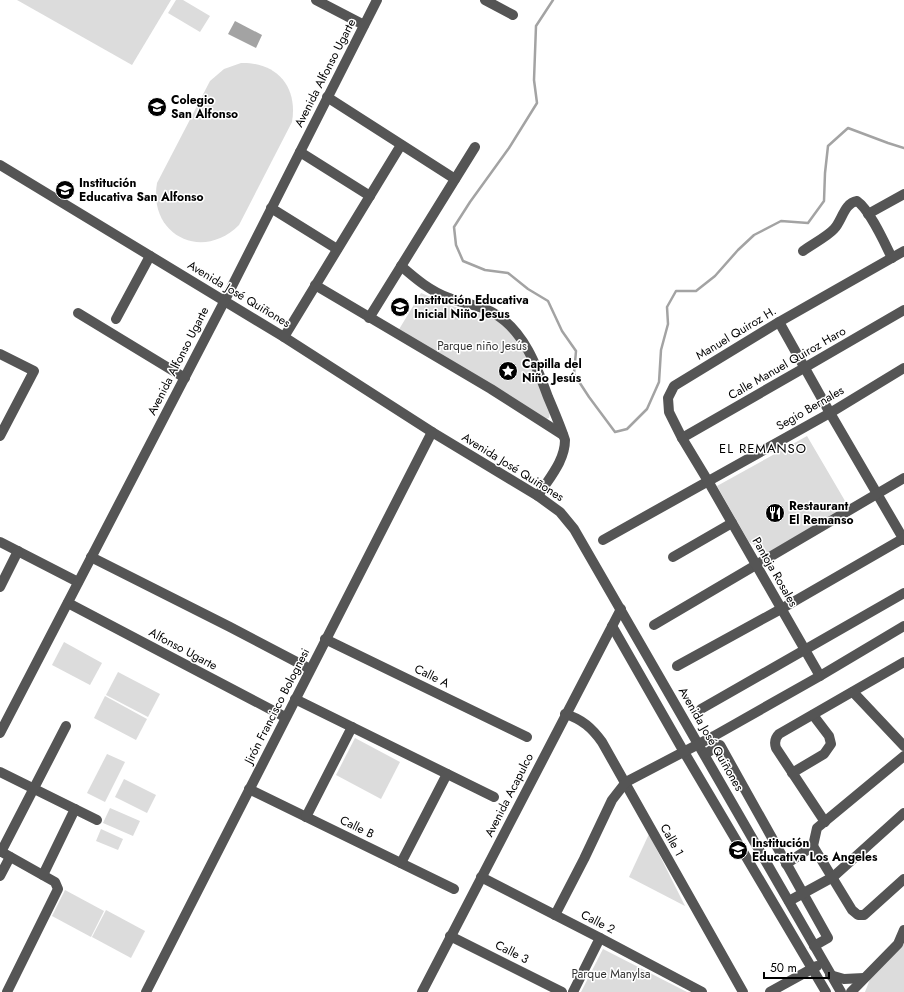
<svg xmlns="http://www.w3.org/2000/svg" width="904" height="992" font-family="Jost,sans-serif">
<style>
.green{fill:#dcdcdc}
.water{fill:#a3a3a3}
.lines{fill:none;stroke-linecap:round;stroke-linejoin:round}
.stream{stroke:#a3a3a3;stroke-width:2.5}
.minor{stroke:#555;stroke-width:10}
.labels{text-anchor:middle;stroke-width:3;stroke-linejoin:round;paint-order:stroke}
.street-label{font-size:12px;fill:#000;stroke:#fff}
.poi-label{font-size:12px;font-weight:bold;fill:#000;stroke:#fff;text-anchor:start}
.park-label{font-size:12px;fill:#333;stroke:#fff}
.neighbourhood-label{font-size:13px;letter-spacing:1px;fill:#000;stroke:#fff}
</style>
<rect width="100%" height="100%" fill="#fff"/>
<g class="green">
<path d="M 17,0 L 171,0 L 132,65 Z"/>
<path d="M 176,0 L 183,0 L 210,16 L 200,32 L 168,13 Z"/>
<path d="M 241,63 C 277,62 298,87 292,122 L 239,225 C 202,262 148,235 157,183 L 210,81 L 224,69 Z"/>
<path d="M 421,293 C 434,298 448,305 461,309 C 474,313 488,313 499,321 C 524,337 540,385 550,411 L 549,418 L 543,420 L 398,331 Z"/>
<path d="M 807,436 L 848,506 L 764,555 L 756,546 L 749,542 L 717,486 Z"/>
<path d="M 64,642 L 102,663 L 90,685 L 52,665 Z"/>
<path d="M 118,672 L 160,694 L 148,717 L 106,695 Z"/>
<path d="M 105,696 L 147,719 L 136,740 L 94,718 Z"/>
<path d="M 355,738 L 400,762 L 381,799 L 336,775 Z"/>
<path d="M 107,754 L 125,762 L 105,802 L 87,793 Z"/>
<path d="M 124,779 L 156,795 L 147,813 L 115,797 Z"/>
<path d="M 110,808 L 140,821 L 133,836 L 103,823 Z"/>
<path d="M 101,829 L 123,839 L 118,850 L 96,841 Z"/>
<path d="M 649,834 L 685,906 L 629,877 Z"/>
<path d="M 65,890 L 104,911 L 91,937 L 52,916 Z"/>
<path d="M 106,910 L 145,931 L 131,958 L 92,937 Z"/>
<path d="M 904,944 L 904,992 L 865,992 L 870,979 L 876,970 Z"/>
<path d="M 603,949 L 687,992 L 581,992 Z"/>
</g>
<path class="water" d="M 235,21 L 262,35 L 256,48 L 228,34 Z"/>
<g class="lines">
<path class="stream" d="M 553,0 L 536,26 L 534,80 L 537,103 L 509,148 L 470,202 L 454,227 L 456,245 L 463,261 L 485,270 L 508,273 L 528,289 L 548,301 L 562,331 L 576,351 L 574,374 L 589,397 L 615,432 L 627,429 L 647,409 L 659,382 L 661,350 L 668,324 L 667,307 L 676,291 L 696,291 L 715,276 L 738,250 L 754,235 L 781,221 L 808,223 L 824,201 L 825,173 L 828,146 L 848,128 L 888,143 L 904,148"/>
<g class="minor">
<path d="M 316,0 L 364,25"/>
<path d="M 485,0 L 513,15"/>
<path d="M 327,97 L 455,179"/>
<path d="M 300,152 L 370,196"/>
<path d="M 0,165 L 284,337 L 432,432 L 538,496 L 560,512 L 574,529 L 841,992"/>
<path d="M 271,208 L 337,249"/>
<path d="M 868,214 L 904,194"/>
<path d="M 803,251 C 811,245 828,236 834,229 C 842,221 844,203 857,201 C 870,210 885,244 892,258"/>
<path d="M 401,266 C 416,279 430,291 449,298 C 464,304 481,305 495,314 C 524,331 537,367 548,397 C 554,411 560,425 565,440 C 565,461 549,478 538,496"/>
<path d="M 315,285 L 491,389 L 563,435"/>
<path d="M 78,313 L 185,378"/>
<path d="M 369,318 L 475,147"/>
<path d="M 116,319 L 150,256"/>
<path d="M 779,322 L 830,413 L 904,540"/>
<path d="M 284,337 L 401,145"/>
<path d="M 0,354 L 34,371 L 0,436"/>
<path d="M 682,438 L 804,368 L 904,310"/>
<path d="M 603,540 L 830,413 L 904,368"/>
<path d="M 0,542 L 78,582"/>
<path d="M 91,557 L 230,627 L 310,669"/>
<path d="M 673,557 L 732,523"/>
<path d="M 0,587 L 18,551"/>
<path d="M 68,603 L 285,717"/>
<path d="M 654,625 L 904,478"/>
<path d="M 612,626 L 684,752 L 826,992"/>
<path d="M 325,639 L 527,737"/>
<path d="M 677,666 L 781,609 L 904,538"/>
<path d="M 820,676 L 708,481 L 682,438 L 669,412 L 668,398 L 674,386 L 779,322 L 904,251"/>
<path d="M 853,692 L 904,746"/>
<path d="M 295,699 L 494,797"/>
<path d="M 701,709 L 904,593"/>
<path d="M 565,714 C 582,719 592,728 602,742 L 743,992"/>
<path d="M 0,733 L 225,300 L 377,0"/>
<path d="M 705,754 L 720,745 L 828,938 L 814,946"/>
<path d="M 0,772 L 97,820"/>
<path d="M 792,773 L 824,754 L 831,744 L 829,736 L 813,715"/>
<path d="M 249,789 L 454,889"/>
<path d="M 306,817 L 352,727"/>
<path d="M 825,822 L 776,748 C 774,742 775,738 779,734 L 904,662"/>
<path d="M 813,846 L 852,910 L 858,915 L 864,915 L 904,879"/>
<path d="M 0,851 L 55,882 L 58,889 L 7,992"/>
<path d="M 1,852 L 66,726"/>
<path d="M 401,863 L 447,774"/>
<path d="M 786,864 L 813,846 L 817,828 L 904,756"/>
<path d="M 43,875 L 75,809"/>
<path d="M 0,876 L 10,857"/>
<path d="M 481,877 L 600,938 L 702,992"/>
<path d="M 789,901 L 833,877 L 904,813"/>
<path d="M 555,915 L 584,859 L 612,800 L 626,782 L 714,736 L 820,676 L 904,626"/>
<path d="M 450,936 L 562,992"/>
<path d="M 830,975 L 844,979 L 864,978"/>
<path d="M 146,992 L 432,432"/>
<path d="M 422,992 L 621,609"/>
<path d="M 573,992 L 600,938"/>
<path d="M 770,992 L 817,966"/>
<path d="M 851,992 L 898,944 L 904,930"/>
</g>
</g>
<defs>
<g id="school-disc" transform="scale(1)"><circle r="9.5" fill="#000" stroke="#fff"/><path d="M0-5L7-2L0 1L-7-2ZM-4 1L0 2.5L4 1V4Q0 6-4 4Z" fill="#fff"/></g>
<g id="sight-disc" transform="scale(1)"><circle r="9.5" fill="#000" stroke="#fff"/><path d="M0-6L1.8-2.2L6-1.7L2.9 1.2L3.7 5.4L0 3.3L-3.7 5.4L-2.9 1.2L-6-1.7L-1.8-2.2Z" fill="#fff"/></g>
<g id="restaurant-disc" transform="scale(1)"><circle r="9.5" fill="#000" stroke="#fff"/><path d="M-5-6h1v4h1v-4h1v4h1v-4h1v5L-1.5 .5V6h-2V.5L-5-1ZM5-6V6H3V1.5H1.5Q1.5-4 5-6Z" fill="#fff"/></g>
</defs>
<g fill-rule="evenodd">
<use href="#school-disc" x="157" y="107"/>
<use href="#school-disc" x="65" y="190"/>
<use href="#school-disc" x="400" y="307"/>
<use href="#sight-disc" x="508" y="371"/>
<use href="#restaurant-disc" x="775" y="513"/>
<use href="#school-disc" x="738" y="850"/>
</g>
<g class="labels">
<g class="street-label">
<text transform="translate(325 73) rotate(-63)" y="4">Avenida Alfonso Ugarte</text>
<text transform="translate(239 294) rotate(31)" y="4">Avenida José Quiñones</text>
<text transform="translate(736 333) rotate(-31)" y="4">Manuel Quiroz H.</text>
<text transform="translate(178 361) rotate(-63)" y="4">Avenida Alfonso Ugarte</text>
<text transform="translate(787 363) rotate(-30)" y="4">Calle Manuel Quiroz Haro</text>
<text transform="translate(810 408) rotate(-30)" y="4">Segio Bernales</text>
<text transform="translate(513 467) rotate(32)" y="4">Avenida José Quiñones</text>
<text transform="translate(775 572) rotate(60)" y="4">Pantoja Rosales</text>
<text transform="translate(183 649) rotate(28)" y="4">Alfonso Ugarte</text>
<text transform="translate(432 676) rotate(26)" y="4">Calle A</text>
<text transform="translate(277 706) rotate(-63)" y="4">Jirón Francisco Bolognesi</text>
<text transform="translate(711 739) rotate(60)" y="4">Avenida José Quiñones</text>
<text transform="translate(509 795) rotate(-63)" y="4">Avenida Acapulco</text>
<text transform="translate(357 827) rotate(26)" y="4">Calle B</text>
<text transform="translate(672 840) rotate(61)" y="4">Calle 1</text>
<text transform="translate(598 922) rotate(27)" y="4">Calle 2</text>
<text transform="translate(512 952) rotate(27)" y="4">Calle 3</text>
</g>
<g class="poi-label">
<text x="171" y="104">Colegio<tspan x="171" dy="14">San Alfonso</tspan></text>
<text x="79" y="187">Institución<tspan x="79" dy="14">Educativa San Alfonso</tspan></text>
<text x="414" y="304">Institución Educativa<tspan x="414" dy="14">Inicial Niño Jesus</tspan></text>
<text x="522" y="368">Capilla del<tspan x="522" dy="14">Niño Jesús</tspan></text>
<text x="789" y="510">Restaurant<tspan x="789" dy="14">El Remanso</tspan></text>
<text x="752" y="847">Institución<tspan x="752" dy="14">Educativa Los Angeles</tspan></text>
</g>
<g class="park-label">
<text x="482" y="350">Parque niño Jesús</text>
<text x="611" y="978">Parque Manylsa</text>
</g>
<g class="neighbourhood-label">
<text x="763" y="453">EL REMANSO</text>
</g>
</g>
<path d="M764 972v6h65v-6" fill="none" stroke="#000000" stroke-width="2"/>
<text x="770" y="972" font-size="12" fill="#000000" stroke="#ffffff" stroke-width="3" paint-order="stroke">50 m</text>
</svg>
